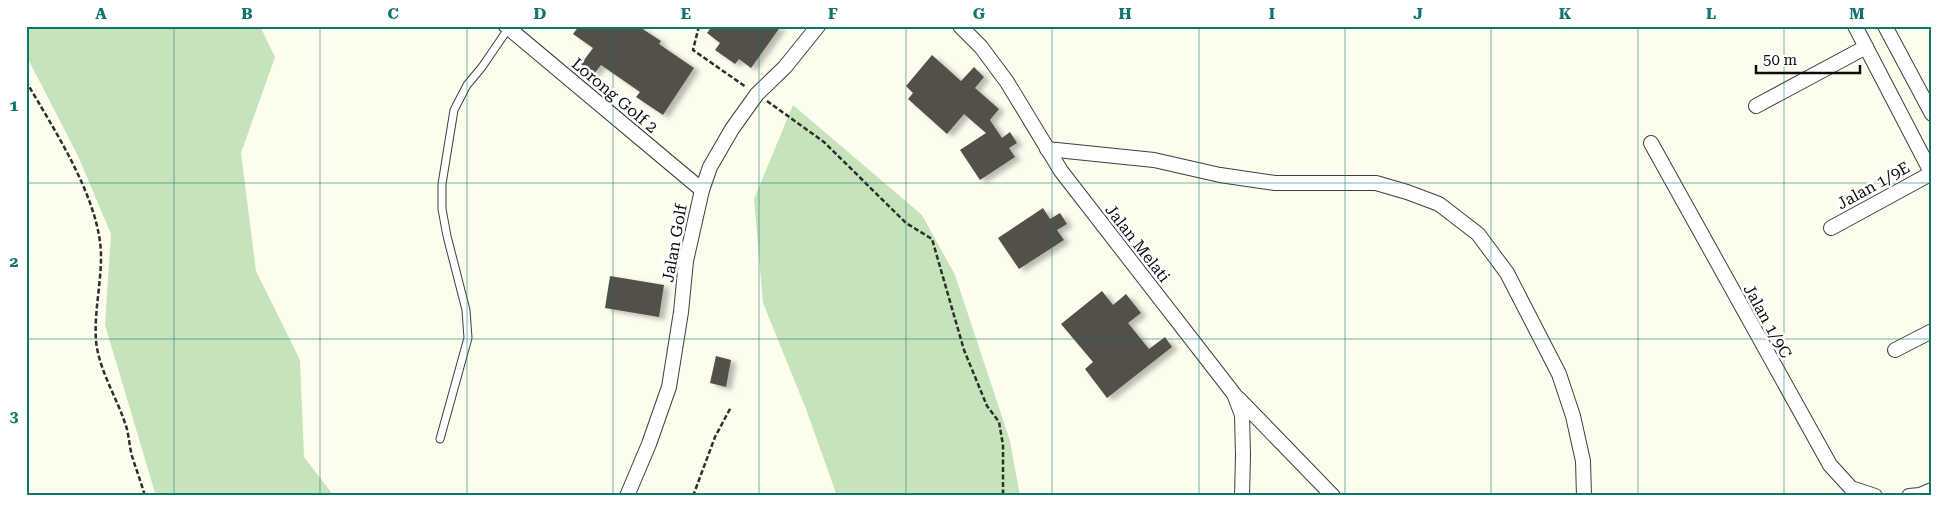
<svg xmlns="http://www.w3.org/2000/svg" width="1958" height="522" font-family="'Roboto Serif',serif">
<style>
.green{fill:#c6e3bb}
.building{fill:#53504a;filter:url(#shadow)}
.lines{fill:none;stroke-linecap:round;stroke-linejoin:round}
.lane-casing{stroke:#3f3f3f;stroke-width:9}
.street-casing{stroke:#3f3f3f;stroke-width:16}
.path{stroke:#2e2e2e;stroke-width:2.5;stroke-dasharray:5 2.5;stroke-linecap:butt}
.lane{stroke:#fff;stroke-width:7}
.street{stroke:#fff;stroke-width:14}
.grid{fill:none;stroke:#0f766e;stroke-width:1;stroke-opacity:0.55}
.labels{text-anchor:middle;stroke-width:5;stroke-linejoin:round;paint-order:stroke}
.street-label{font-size:16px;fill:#0c0c0c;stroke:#fff}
.neatline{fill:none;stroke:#0f766e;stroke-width:2}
.grid-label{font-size:16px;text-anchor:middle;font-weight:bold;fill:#0f766e}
</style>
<defs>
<filter id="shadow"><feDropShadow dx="5.5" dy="3" stdDeviation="2.5" flood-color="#0004"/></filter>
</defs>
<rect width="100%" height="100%" fill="#fcfded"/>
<g class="green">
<path d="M 26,26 L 260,26 L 275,57 L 241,153 L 256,271 L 300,360 L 304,457 L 334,496 L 156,496 L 105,325 L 111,234 L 78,156 L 26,55 Z"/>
<path d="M 793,105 L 922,215 L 955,275 L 1010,441 L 1020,496 L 837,496 L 806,409 L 763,303 L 754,199 Z"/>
</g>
<g class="building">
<path d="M 579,26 L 638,26 L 661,41 L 659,44 L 694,68 L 663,115 L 636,97 L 640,92 L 601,65 L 594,74 L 581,64 L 593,48 L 573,34 Z"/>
<path d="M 712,26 L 781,26 L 751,68 L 739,59 L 735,64 L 715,50 L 720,43 L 707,33 Z"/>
<path d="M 932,55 L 961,81 L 974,67 L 984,77 L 975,88 L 999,109 L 990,120 L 1002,138 L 1010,132 L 1017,143 L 1009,148 L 1015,157 L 980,180 L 960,150 L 986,133 L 964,114 L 947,134 L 908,99 L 913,93 L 906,86 Z"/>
<path d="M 1043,208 L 1050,219 L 1060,213 L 1067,224 L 1057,230 L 1064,240 L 1019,269 L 998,238 Z"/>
<path d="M 610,276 L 664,285 L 659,317 L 605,308 Z"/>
<path d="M 1102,291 L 1113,305 L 1126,294 L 1141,313 L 1128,323 L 1149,349 L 1165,337 L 1172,347 L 1107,398 L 1085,369 L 1093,362 L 1061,324 Z"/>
<path d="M 716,356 L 731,360 L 726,387 L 710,383 Z"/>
</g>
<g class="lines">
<g class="lane-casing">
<path id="lane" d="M 440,439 L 468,338 L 466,310 L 447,236 L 442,209 L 442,184 L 454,110 L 467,85 L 482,67 L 508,29"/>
</g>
<g class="street-casing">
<g id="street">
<path d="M 506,26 L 702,190"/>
<path d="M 960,26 L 981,47 L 1007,82 L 1061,171 L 1234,394 L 1242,415 L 1243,455 L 1242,496"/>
<path d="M 1855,26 L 1932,174"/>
<path d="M 1885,26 L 1932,114"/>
<path d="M 1756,106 L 1866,47"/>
<path d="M 1651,143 L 1830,465 L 1851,488 L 1875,496"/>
<path d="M 1047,149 L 1154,160 L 1220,175 L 1275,183 L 1376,183 L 1407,192 L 1439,204 L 1478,234 L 1507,273 L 1559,374 L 1573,416 L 1583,461 L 1584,496"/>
<path d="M 1831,228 L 1932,173"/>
<path d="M 1895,350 L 1932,331"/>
<path d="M 1238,398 L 1333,496"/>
<path d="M 627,496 L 649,444 L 669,387 L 681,312 L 686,261 L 702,190 L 710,167 L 732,129 L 757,94 L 785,67 L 818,26"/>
<path d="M 1909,496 L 1920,495 L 1932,490"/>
</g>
</g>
<g class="path">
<path d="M 699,26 L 693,50 L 746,87"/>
<path d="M 26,81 C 54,130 101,200 101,257 C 101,284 94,313 96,341 C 99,370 116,396 125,423 C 129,433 129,445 132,456 C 136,469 141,482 145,496"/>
<path d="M 767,101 L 824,142 L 906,223 L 932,239 L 964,350 L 987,406 L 999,422 L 1003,445 L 1003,496"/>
<path d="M 693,496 L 715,437 L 731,407"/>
</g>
<use href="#lane" class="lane"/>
<use href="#street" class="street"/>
</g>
<path class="grid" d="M 174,26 L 174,496M 320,26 L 320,496M 467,26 L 467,496M 613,26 L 613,496M 759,26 L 759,496M 906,26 L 906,496M 1052,26 L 1052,496M 1199,26 L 1199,496M 1345,26 L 1345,496M 1491,26 L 1491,496M 1638,26 L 1638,496M 1784,26 L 1784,496M 26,183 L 1932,183M 26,339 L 1932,339"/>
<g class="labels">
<g class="street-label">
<text transform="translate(615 95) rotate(40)" y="6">Lorong Golf 2</text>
<text transform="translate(1873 185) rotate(-29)" y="6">Jalan 1/9E</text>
<text transform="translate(674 243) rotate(-80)" y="6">Jalan Golf</text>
<text transform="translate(1138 243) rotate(52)" y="6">Jalan Melati</text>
<text transform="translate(1768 321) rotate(61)" y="6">Jalan 1/9C</text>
</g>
</g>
<rect width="1958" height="522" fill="none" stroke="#ffffff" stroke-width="55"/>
<path d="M1756 65v8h104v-8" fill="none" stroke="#0c0c0c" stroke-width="2.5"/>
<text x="1763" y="65" font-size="15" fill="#0c0c0c" stroke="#ffffff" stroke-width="4" paint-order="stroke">50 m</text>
<rect x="28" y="28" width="1902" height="466" class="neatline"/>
<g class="grid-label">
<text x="101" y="19">A</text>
<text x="247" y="19">B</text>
<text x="393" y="19">C</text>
<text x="540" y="19">D</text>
<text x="686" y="19">E</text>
<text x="833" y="19">F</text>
<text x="979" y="19">G</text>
<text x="1125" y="19">H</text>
<text x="1272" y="19">I</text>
<text x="1418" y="19">J</text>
<text x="1565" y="19">K</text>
<text x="1711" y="19">L</text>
<text x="1857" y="19">M</text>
<text x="14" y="111">1</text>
<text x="14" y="267">2</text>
<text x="14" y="422">3</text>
</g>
</svg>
